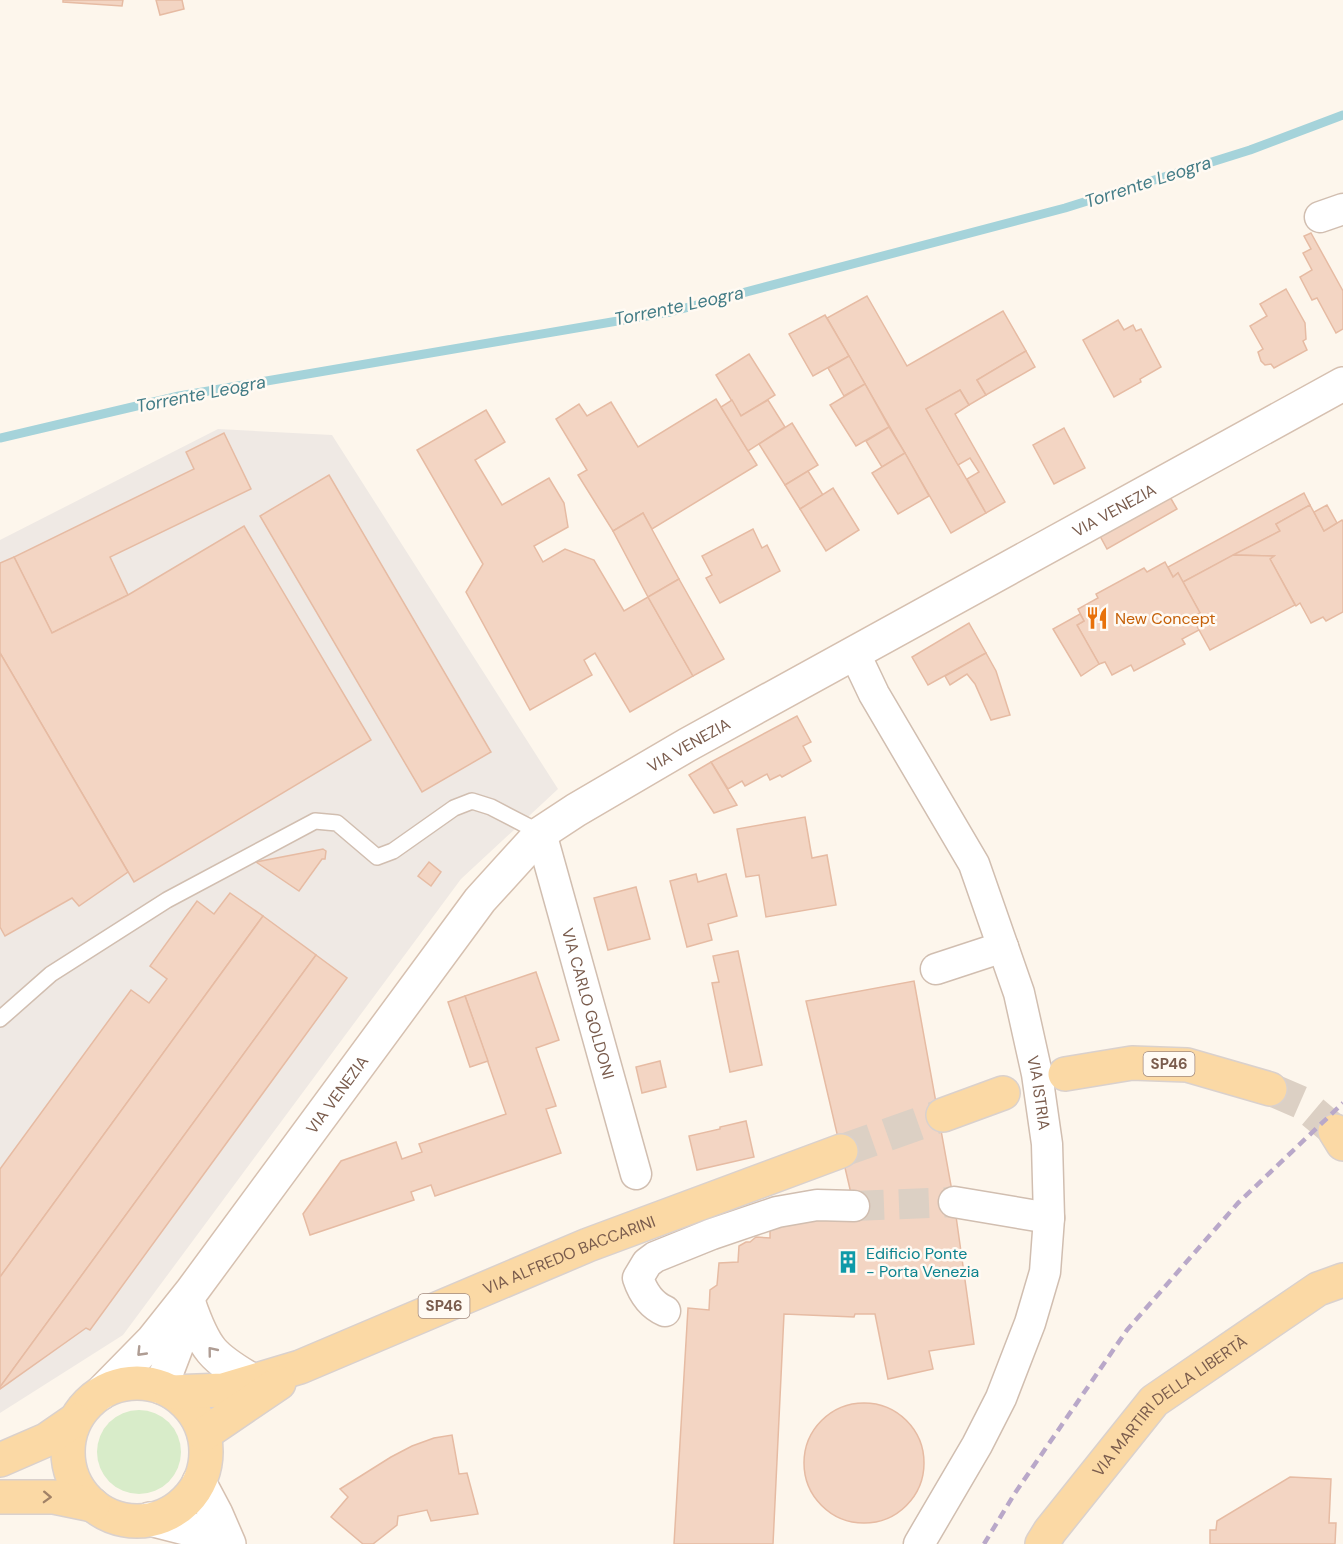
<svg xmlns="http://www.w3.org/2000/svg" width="1343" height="1544" font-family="'DM Sans',sans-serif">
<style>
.industrial{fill:#efe9e4}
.green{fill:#d8ecc9}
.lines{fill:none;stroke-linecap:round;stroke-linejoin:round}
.stream{stroke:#a5d3da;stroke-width:9}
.building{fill:#f3d5c3;stroke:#e6bba3;stroke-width:1.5}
.street-tunnel{stroke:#dcd0c4;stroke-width:30;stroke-dasharray:30 15;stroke-linecap:butt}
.primary-tunnel{stroke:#dcd0c4;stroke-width:33;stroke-dasharray:33 16;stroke-linecap:butt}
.lane-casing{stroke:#d1beb0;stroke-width:18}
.street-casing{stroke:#d1beb0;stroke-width:33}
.secondary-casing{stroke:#d6c0b0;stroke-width:36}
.primary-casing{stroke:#dad1cd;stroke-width:36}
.lane{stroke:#fff;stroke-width:15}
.street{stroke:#fff;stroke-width:30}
.secondary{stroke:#fff;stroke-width:33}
.primary{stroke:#fbd9a5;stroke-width:33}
.rail{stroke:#b9a8c9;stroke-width:4.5;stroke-dasharray:9 6;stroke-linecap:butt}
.oneway{stroke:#af9d94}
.oneway2{stroke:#a18267}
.labels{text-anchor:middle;stroke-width:5;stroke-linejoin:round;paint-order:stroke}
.shield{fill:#fffaf3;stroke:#a28b7f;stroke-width:1.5}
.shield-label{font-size:15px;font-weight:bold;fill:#7a5c4d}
.street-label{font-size:16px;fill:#7a5c4d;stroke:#fffaf3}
.food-label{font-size:16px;fill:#c56008;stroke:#fffaf3;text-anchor:start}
.culture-label{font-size:16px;fill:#0d838f;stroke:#fffaf3;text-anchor:start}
.water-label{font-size:18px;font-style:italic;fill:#437c86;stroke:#fffaf3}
</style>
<rect width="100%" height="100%" fill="#fdf6ec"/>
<path class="industrial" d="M 218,429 L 332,435 L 558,789 L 461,879 L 123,1335 L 0,1413 L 0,540 Z"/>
<circle class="green" cx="139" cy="1452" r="42"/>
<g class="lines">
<path class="stream" d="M 0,438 L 179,396 L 670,312 L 1065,208 L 1250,150 L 1343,115"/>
</g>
<g class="building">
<path d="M 63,0 L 123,0 L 122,6 L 63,2 Z"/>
<path d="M 156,0 L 182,0 L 184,9 L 160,15 Z"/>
<path d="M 1311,233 L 1343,291 L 1343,329 L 1336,333 L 1317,298 L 1312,300 L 1300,277 L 1312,270 L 1303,253 L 1311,249 L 1304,236 Z"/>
<path d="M 1286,289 L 1305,323 L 1306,339 L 1303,341 L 1307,350 L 1274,368 L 1271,364 L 1265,365 L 1261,361 L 1258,352 L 1263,349 L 1250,326 L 1267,316 L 1260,304 Z"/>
<path d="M 867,296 L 907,366 L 1003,311 L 1026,351 L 977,380 L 986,395 L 969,405 L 960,390 L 926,409 L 986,513 L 951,533 L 827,318 Z"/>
<path d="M 825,315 L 849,356 L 813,376 L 789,334 Z"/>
<path d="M 1118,320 L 1124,330 L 1133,325 L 1136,331 L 1141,329 L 1161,367 L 1140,379 L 1141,382 L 1114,397 L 1083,340 Z"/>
<path d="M 1026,351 L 1035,367 L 986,395 L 977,380 Z"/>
<path d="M 749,354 L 775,395 L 741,416 L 716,375 Z"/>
<path d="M 849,356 L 865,384 L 844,396 L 828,368 Z"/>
<path d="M 865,384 L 889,427 L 856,446 L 830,405 Z"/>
<path d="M 960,390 L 969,405 L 955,414 L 1005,502 L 986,513 L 967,479 L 979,472 L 970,458 L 958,465 L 926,409 Z"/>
<path d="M 716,399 L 757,465 L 652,529 L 643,513 L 613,531 L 578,475 L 587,470 L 556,419 L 579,404 L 587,416 L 611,402 L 638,447 Z"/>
<path d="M 732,400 L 741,416 L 768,400 L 785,427 L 748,451 L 721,407 Z"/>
<path d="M 486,410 L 505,442 L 475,460 L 502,505 L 549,478 L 564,503 L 568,527 L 534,546 L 543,562 L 565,549 L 594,560 L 624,611 L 648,597 L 693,676 L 630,712 L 595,653 L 584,660 L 592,675 L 530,710 L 466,592 L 483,564 L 417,450 Z"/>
<path d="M 792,423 L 818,465 L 785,485 L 759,444 Z"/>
<path d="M 889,427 L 905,453 L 882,467 L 866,441 Z"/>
<path d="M 1064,428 L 1085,468 L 1054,484 L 1033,445 Z"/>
<path d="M 224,433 L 251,489 L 110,557 L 128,595 L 52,633 L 14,557 L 194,469 L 186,452 Z"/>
<path d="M 905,453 L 929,496 L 898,514 L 872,473 Z"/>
<path d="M 808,471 L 823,495 L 800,509 L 785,485 Z"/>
<path d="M 329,475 L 491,752 L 422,792 L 260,516 Z"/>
<path d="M 833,488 L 859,530 L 826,551 L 800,509 Z"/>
<path d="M 1304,493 L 1310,505 L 1276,524 L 1280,531 L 1183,582 L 1178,573 L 1173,577 L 1168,567 Z"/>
<path d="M 1170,497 L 1177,509 L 1107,549 L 1100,536 Z"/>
<path d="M 1310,505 L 1324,531 L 1342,520 L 1343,522 L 1343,612 L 1326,621 L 1323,617 L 1311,623 L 1300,603 L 1296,606 L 1270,559 L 1274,556 L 1233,555 L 1280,531 L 1276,524 Z"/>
<path d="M 1327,505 L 1337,523 L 1324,531 L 1314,512 Z"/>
<path d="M 643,513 L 679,579 L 648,597 L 613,531 Z"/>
<path d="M 244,526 L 371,740 L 134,882 L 0,653 L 0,563 L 14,557 L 52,633 L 128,595 Z"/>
<path d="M 753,529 L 762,548 L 767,545 L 780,571 L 720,603 L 706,578 L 712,575 L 702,556 Z"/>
<path d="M 1233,555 L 1274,556 L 1270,559 L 1295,605 L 1210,650 L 1192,617 L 1200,613 L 1183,582 Z"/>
<path d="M 1165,562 L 1173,577 L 1178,573 L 1200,613 L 1192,617 L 1199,630 L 1182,639 L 1185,644 L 1134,671 L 1131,665 L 1112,675 L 1105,662 L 1099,664 L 1077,625 L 1084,621 L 1078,609 L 1098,598 L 1096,594 L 1144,568 L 1147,572 Z"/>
<path d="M 679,579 L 724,659 L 693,676 L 648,597 Z"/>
<path d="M 1080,614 L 1084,621 L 1077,625 L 1099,664 L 1081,676 L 1053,629 Z"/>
<path d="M 969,623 L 986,653 L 928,685 L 912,657 Z"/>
<path d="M 0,653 L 128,872 L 79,906 L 72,898 L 5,936 L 0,927 Z"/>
<path d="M 986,653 L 996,671 L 1010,715 L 991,720 L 975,684 L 967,674 L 950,685 L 945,676 Z"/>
<path d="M 797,716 L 811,742 L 803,746 L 811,761 L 782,777 L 780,775 L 770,780 L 767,774 L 745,786 L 742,781 L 728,789 L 711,762 Z"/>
<path d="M 711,762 L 737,805 L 714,813 L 689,775 Z"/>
<path d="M 805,817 L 812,858 L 827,855 L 836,905 L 766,917 L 759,875 L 746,877 L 737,829 Z"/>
<path d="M 323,849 L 326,851 L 325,859 L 322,859 L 299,891 L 256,862 Z"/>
<path d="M 429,862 L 441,872 L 431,886 L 418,876 Z"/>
<path d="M 696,874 L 698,882 L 726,874 L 737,916 L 708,924 L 712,940 L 687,947 L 670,881 Z"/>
<path d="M 636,887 L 650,939 L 608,950 L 594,898 Z"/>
<path d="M 230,893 L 263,916 L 0,1277 L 0,1169 L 131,990 L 149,1003 L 167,979 L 150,966 L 197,901 L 214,914 Z"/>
<path d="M 263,916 L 316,955 L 0,1387 L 0,1277 Z"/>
<path d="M 738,951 L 762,1065 L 730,1072 L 712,983 L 719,982 L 713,956 Z"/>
<path d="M 316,955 L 347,978 L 90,1330 L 86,1328 L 0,1389 L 0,1387 Z"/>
<path d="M 536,972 L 559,1040 L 536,1048 L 556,1106 L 546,1109 L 561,1153 L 435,1196 L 431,1185 L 411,1192 L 414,1200 L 310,1235 L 303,1214 L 341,1161 L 396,1142 L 402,1159 L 422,1152 L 419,1144 L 506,1114 L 465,996 Z"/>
<path d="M 914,981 L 954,1202 L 974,1344 L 929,1351 L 933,1369 L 888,1379 L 875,1314 L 855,1314 L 854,1317 L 784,1314 L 773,1544 L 674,1544 L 688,1308 L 709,1310 L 710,1290 L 717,1285 L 719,1263 L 738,1262 L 739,1246 L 746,1242 L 750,1242 L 756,1237 L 770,1238 L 770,1229 L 776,1214 L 857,1219 L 806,1001 Z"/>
<path d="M 465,996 L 488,1061 L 470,1067 L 448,1002 Z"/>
<path d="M 660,1061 L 666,1087 L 642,1093 L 636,1067 Z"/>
<path d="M 746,1121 L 754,1157 L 697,1170 L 689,1136 L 720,1129 L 720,1127 Z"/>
<circle cx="864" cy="1463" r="60"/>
<path d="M 452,1435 L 459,1474 L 467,1473 L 478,1514 L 431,1521 L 427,1510 L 398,1516 L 397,1525 L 373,1544 L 363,1544 L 331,1517 L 348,1497 L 340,1489 L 391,1457 L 412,1446 L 434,1438 Z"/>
<path d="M 1290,1477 L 1331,1479 L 1329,1523 L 1336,1523 L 1335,1544 L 1210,1544 L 1210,1530 L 1216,1530 L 1217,1521 Z"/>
</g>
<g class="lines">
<path class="street-tunnel" d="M 854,1206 L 954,1202"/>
<g class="primary-tunnel">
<path d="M 1270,1089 L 1302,1103 L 1335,1131"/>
<path d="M 841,1151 L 943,1115"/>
</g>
<g class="lane-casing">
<path id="lane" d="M 0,1019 L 51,974 L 167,900 L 315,821 L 337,823 L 377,857 L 393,851 L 454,808 L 472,801 L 491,807 L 541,833"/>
</g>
<g class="street-casing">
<g id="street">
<path d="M 1320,217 L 1343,209"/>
<path id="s1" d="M 855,654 L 874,694 L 974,864 L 1019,993 L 1037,1074 L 1047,1144 L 1049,1218 L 1045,1272 L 1030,1323 L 1001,1398 L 977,1445 L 919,1544"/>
<path id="s2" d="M 541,833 L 636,1174"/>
<path d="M 936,969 L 1003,947"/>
<path d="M 954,1202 L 1049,1218"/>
<path d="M 665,1311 C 651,1305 643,1293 638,1278 L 647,1263 L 655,1257 L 712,1234 L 777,1212 L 817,1205 L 854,1206"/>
</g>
</g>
<g class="secondary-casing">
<g id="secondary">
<path d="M 189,1304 C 205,1350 212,1357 253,1381"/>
<path d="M 161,1387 L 177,1345 L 189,1304"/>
<path id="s3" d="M 101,1393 L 153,1340 L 192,1291 L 480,900 L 541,833 L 576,810 L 687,745 L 1343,384"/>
<path d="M 199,1482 L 216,1514 L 229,1544"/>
<path d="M 150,1519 L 197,1531 L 228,1544"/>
</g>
</g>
<g class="primary-casing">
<g id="primary">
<path d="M 1065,1074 L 1132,1063 L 1187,1065 L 1270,1089"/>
<path d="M 943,1115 L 1003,1093"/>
<path d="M 1335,1131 L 1343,1144"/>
<circle cx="137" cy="1452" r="69"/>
<path id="s4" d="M 172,1392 L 223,1390 L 300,1367 L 588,1245 L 841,1151"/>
<path d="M 204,1434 L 279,1383"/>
<path d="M 0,1460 L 46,1440 L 75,1420"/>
<path d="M 0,1497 L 54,1497 L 93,1505"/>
<path id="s5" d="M 1042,1544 L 1050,1531 L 1154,1401 L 1318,1289 L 1343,1280"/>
</g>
</g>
<use href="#lane" class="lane"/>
<use href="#street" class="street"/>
<use href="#secondary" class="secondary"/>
<use href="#primary" class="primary"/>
<path class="rail" d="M 984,1544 L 1015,1493 L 1127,1330 L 1238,1203 L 1343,1103"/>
</g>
<defs><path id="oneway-chevron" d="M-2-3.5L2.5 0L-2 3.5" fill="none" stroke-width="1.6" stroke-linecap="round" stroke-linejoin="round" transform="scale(1.5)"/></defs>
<g class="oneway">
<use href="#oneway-chevron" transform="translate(212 1351) rotate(-129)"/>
<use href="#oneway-chevron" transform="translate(141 1352) rotate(134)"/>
</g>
<use class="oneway2" href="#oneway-chevron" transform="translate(47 1497) rotate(2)"/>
<defs>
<g id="restaurant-bare" transform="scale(1.8)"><path d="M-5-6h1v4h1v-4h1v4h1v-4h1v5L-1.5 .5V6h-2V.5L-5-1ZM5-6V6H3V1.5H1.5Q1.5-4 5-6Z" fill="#e8710a" stroke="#fffaf3" stroke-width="2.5" paint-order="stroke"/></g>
<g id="building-bare" transform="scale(1.8)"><path d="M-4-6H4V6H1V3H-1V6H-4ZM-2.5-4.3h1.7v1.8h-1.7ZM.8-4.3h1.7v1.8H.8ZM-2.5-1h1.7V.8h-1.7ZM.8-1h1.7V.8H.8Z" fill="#0f9aa8" stroke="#fffaf3" stroke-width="2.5" paint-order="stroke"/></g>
</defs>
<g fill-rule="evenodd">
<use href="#restaurant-bare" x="1097" y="618"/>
<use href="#building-bare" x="848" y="1262"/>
</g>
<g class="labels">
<g class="shield">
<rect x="1143.5" y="1052" width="51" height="24" rx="4.5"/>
<rect x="418.5" y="1294" width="51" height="24" rx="4.5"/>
</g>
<g class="shield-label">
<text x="1169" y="1069">SP46</text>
<text x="444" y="1311">SP46</text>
</g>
<g class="street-label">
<text dy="6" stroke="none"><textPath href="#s3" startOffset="1371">VIA VENEZIA</textPath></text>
<text dy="6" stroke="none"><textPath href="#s3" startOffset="885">VIA VENEZIA</textPath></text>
<text dy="6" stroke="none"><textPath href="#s2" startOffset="177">VIA CARLO GOLDONI</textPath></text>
<text dy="6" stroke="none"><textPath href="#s1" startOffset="480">VIA ISTRIA</textPath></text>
<text dy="6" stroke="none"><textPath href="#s3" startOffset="381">VIA VENEZIA</textPath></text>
<text dy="6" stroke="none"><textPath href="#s4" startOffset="423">VIA ALFREDO BACCARINI</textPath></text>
<text dy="6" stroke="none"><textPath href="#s5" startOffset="190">VIA MARTIRI DELLA LIBERTÀ</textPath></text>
</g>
<g class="food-label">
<text x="1115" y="624">New Concept</text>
</g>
<g class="culture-label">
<text x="866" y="1259">Edificio Ponte<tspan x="866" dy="18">- Porta Venezia</tspan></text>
</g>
<g class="water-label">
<text transform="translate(1148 182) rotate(-18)" y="6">Torrente Leogra</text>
<text transform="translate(679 306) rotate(-12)" y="6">Torrente Leogra</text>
<text transform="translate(201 394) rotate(-11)" y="6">Torrente Leogra</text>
</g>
</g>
</svg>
